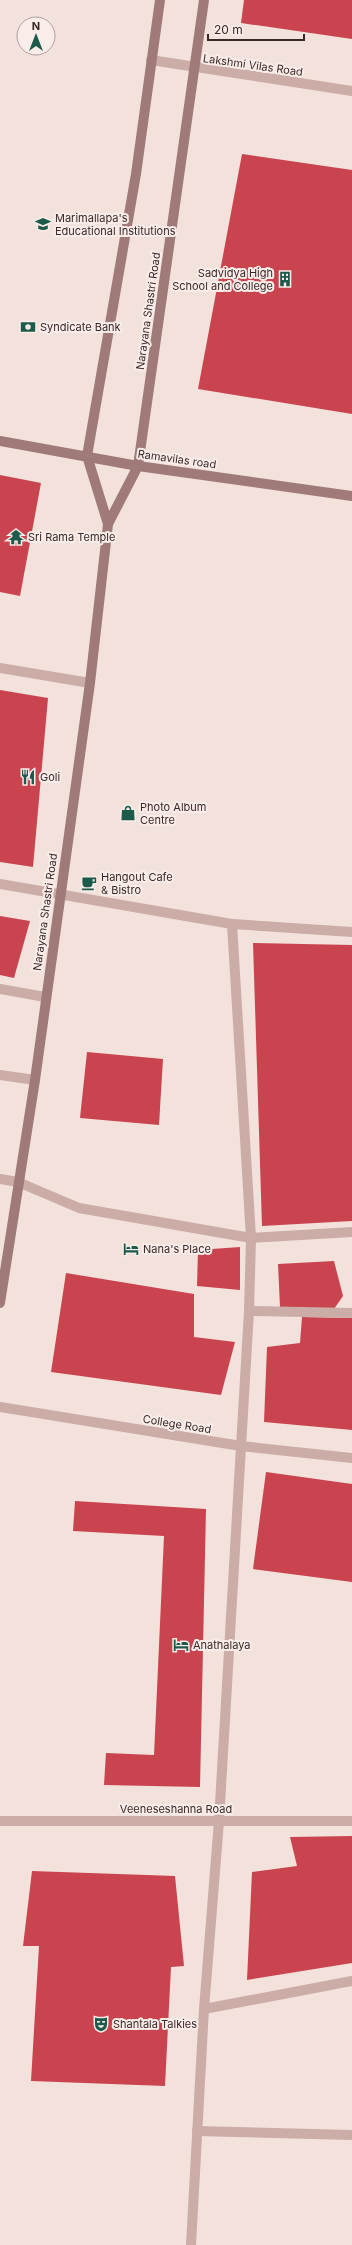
<svg xmlns="http://www.w3.org/2000/svg" width="352" height="2245" font-family="Inter,sans-serif">
<style>
.building{fill:#c9444e}
.lines{fill:none;stroke-linecap:round;stroke-linejoin:round}
.street{stroke:#cbaca7;stroke-width:10}
.secondary{stroke:#9f7a79;stroke-width:10}
.labels{text-anchor:middle;stroke-width:4;stroke-linejoin:round;paint-order:stroke}
.street-label{font-size:11px;fill:#382828;stroke:#faede9}
.poi-label{font-size:11px;fill:#382828;stroke:#faede9;text-anchor:start}
</style>
<rect width="100%" height="100%" fill="#f3e1dc"/>
<g class="building">
<path d="M 244,0 L 352,0 L 352,39 L 241,23 Z"/>
<path d="M 242,154 L 352,170 L 352,414 L 198,389 Z"/>
<path d="M 0,475 L 41,483 L 20,596 L 0,592 Z"/>
<path d="M 0,690 L 48,698 L 33,867 L 0,862 Z"/>
<path d="M 0,916 L 30,921 L 14,978 L 0,975 Z"/>
<path d="M 253,943 L 352,945 L 352,1221 L 262,1226 Z"/>
<path d="M 87,1052 L 163,1059 L 159,1125 L 80,1118 Z"/>
<path d="M 240,1247 L 240,1290 L 197,1286 L 198,1250 Z"/>
<path d="M 334,1261 L 343,1296 L 334,1309 L 280,1307 L 278,1264 Z"/>
<path d="M 66,1273 L 194,1294 L 194,1337 L 235,1342 L 221,1395 L 51,1372 Z"/>
<path d="M 302,1317 L 352,1318 L 352,1430 L 264,1422 L 267,1347 L 300,1343 Z"/>
<path d="M 266,1472 L 352,1484 L 352,1582 L 253,1569 Z"/>
<path d="M 75,1501 L 206,1509 L 200,1787 L 104,1785 L 106,1753 L 154,1755 L 164,1536 L 73,1531 Z"/>
<path d="M 352,1836 L 352,1963 L 247,1980 L 252,1872 L 297,1866 L 290,1837 Z"/>
<path d="M 32,1871 L 175,1876 L 184,1966 L 171,1967 L 165,2086 L 31,2081 L 39,1946 L 23,1946 Z"/>
</g>
<g class="lines">
<g class="street">
<path d="M 151,60 L 352,91"/>
<path d="M 0,668 L 90,683"/>
<path d="M 0,884 L 232,924 L 352,932"/>
<path d="M 0,989 L 45,997"/>
<path d="M 0,1075 L 35,1080"/>
<path d="M 0,1179 L 18,1182 L 79,1208 L 251,1238 L 352,1232"/>
<path d="M 249,1311 L 352,1313"/>
<path d="M 0,1407 L 241,1446 L 352,1458"/>
<path d="M 0,1821 L 352,1821"/>
<path d="M 204,2009 L 352,1981"/>
<path d="M 197,2131 L 352,2135"/>
<path d="M 191,2245 L 204,2009 L 219,1821 L 249,1311 L 251,1238 L 232,924"/>
</g>
<g class="secondary">
<path d="M 0,441 L 138,466 L 352,496"/>
<path d="M 108,524 L 87,456 L 136,174 L 160,0"/>
<path d="M 0,1303 L 35,1080 L 90,683 L 108,524 L 138,466 L 204,0"/>
</g>
</g>
<defs>
<g id="school-bare" transform="scale(1.2)"><path d="M0-5L7-2L0 1L-7-2ZM-4 1L0 2.5L4 1V4Q0 6-4 4Z" fill="#1c5a4b" stroke="#faede9" stroke-width="2.5" paint-order="stroke"/></g>
<g id="building-bare" transform="scale(1.2)"><path d="M-4-6H4V6H1V3H-1V6H-4ZM-2.5-4.3h1.7v1.8h-1.7ZM.8-4.3h1.7v1.8H.8ZM-2.5-1h1.7V.8h-1.7ZM.8-1h1.7V.8H.8Z" fill="#1c5a4b" stroke="#faede9" stroke-width="2.5" paint-order="stroke"/></g>
<g id="bank-bare" transform="scale(1.2)"><path d="M-6-4H6V4H-6ZM0-2.3a2.3 2.3 0 1 0 0 4.6a2.3 2.3 0 1 0 0-4.6Z" fill="#1c5a4b" stroke="#faede9" stroke-width="2.5" paint-order="stroke"/></g>
<g id="temple-bare" transform="scale(1.2)"><path d="M0-6L5-2H3V0L6.5 2.5H4V6H1.5V3h-3V6H-4V2.5H-6.5L-3 0V-2H-5Z" fill="#1c5a4b" stroke="#faede9" stroke-width="2.5" paint-order="stroke"/></g>
<g id="restaurant-bare" transform="scale(1.2)"><path d="M-5-6h1v4h1v-4h1v4h1v-4h1v5L-1.5 .5V6h-2V.5L-5-1ZM5-6V6H3V1.5H1.5Q1.5-4 5-6Z" fill="#1c5a4b" stroke="#faede9" stroke-width="2.5" paint-order="stroke"/></g>
<g id="shop-bare" transform="scale(1.2)"><path d="M-5-2.5h2.3a2.7 3.5 0 0 1 5.4 0H5L5.5 6h-11ZM-1.5-2.5h3a1.5 2.3 0 0 0-3 0Z" fill="#1c5a4b" stroke="#faede9" stroke-width="2.5" paint-order="stroke"/></g>
<g id="cafe-bare" transform="scale(1.2)"><path d="M-5.5-4.5H6V0H3Q3 3.5 0 3.5H-2.5Q-5.5 3.5-5.5 0ZM3-3.2v2h1.7v-2ZM-6 4.5H4V6H-6Z" fill="#1c5a4b" stroke="#faede9" stroke-width="2.5" paint-order="stroke"/></g>
<g id="hotel-bare" transform="scale(1.2)"><path d="M-6-4.5h1.5V1H6V5H4.5V3h-9V5H-6ZM-4 0a1.8 1.8 0 1 1 3.6 0ZM.5 0V-2.5h3Q6-2.5 6 0Z" fill="#1c5a4b" stroke="#faede9" stroke-width="2.5" paint-order="stroke"/></g>
<g id="theatre-bare" transform="scale(1.2)"><path d="M-5-5.5Q0-4 5-5.5V0Q5 5 0 6Q-5 5-5 0ZM-3.3-2.5H-1v1.5H-3.3ZM1-2.5H3.3v1.5H1ZM-2.8 1Q0 5.5 2.8 1Z" fill="#1c5a4b" stroke="#faede9" stroke-width="2.5" paint-order="stroke"/></g>
</defs>
<g fill-rule="evenodd">
<use href="#school-bare" x="43" y="224"/>
<use href="#building-bare" x="285" y="279"/>
<use href="#bank-bare" x="28" y="327"/>
<use href="#temple-bare" x="16" y="537"/>
<use href="#restaurant-bare" x="28" y="777"/>
<use href="#shop-bare" x="128" y="813"/>
<use href="#cafe-bare" x="89" y="883"/>
<use href="#hotel-bare" x="131" y="1249"/>
<use href="#hotel-bare" x="181" y="1645"/>
<use href="#theatre-bare" x="101" y="2024"/>
</g>
<g class="labels">
<g class="street-label">
<text transform="translate(253 65) rotate(8)" y="4">Lakshmi Vilas Road</text>
<text transform="translate(148 311) rotate(-82)" y="4">Narayana Shastri Road</text>
<text transform="translate(177 459) rotate(8)" y="4">Ramavilas road</text>
<text transform="translate(45 912) rotate(-82)" y="4">Narayana Shastri Road</text>
<text transform="translate(177 1424) rotate(9)" y="4">College Road</text>
<text x="176" y="1813">Veeneseshanna Road</text>
</g>
<g class="poi-label">
<text x="55" y="222">Marimallapa's<tspan x="55" dy="13">Educational Institutions</tspan></text>
<text x="273" y="277" text-anchor="end">Sadvidya High<tspan x="273" dy="13">School and College</tspan></text>
<text x="40" y="331">Syndicate Bank</text>
<text x="28" y="541">Sri Rama Temple</text>
<text x="40" y="781">Goli</text>
<text x="140" y="811">Photo Album<tspan x="140" dy="13">Centre</tspan></text>
<text x="101" y="881">Hangout Cafe<tspan x="101" dy="13">&amp; Bistro</tspan></text>
<text x="143" y="1253">Nana's Place</text>
<text x="193" y="1649">Anathalaya</text>
<text x="113" y="2028">Shantala Talkies</text>
</g>
</g>
<g transform="translate(36 36)"><circle r="19" fill="#faede9" stroke="#ac9e9c"/>
<path d="M0-3L7 15L0 10L-7 15Z" fill="#1c5a4b"/>
<text y="-6" font-size="11" font-weight="bold" text-anchor="middle" fill="#382828">N</text>
</g>
<path d="M208 34v6h96v-6" fill="none" stroke="#382828" stroke-width="2"/>
<text x="214" y="34" font-size="12" fill="#382828" stroke="#faede9" stroke-width="3" paint-order="stroke">20 m</text>
</svg>
